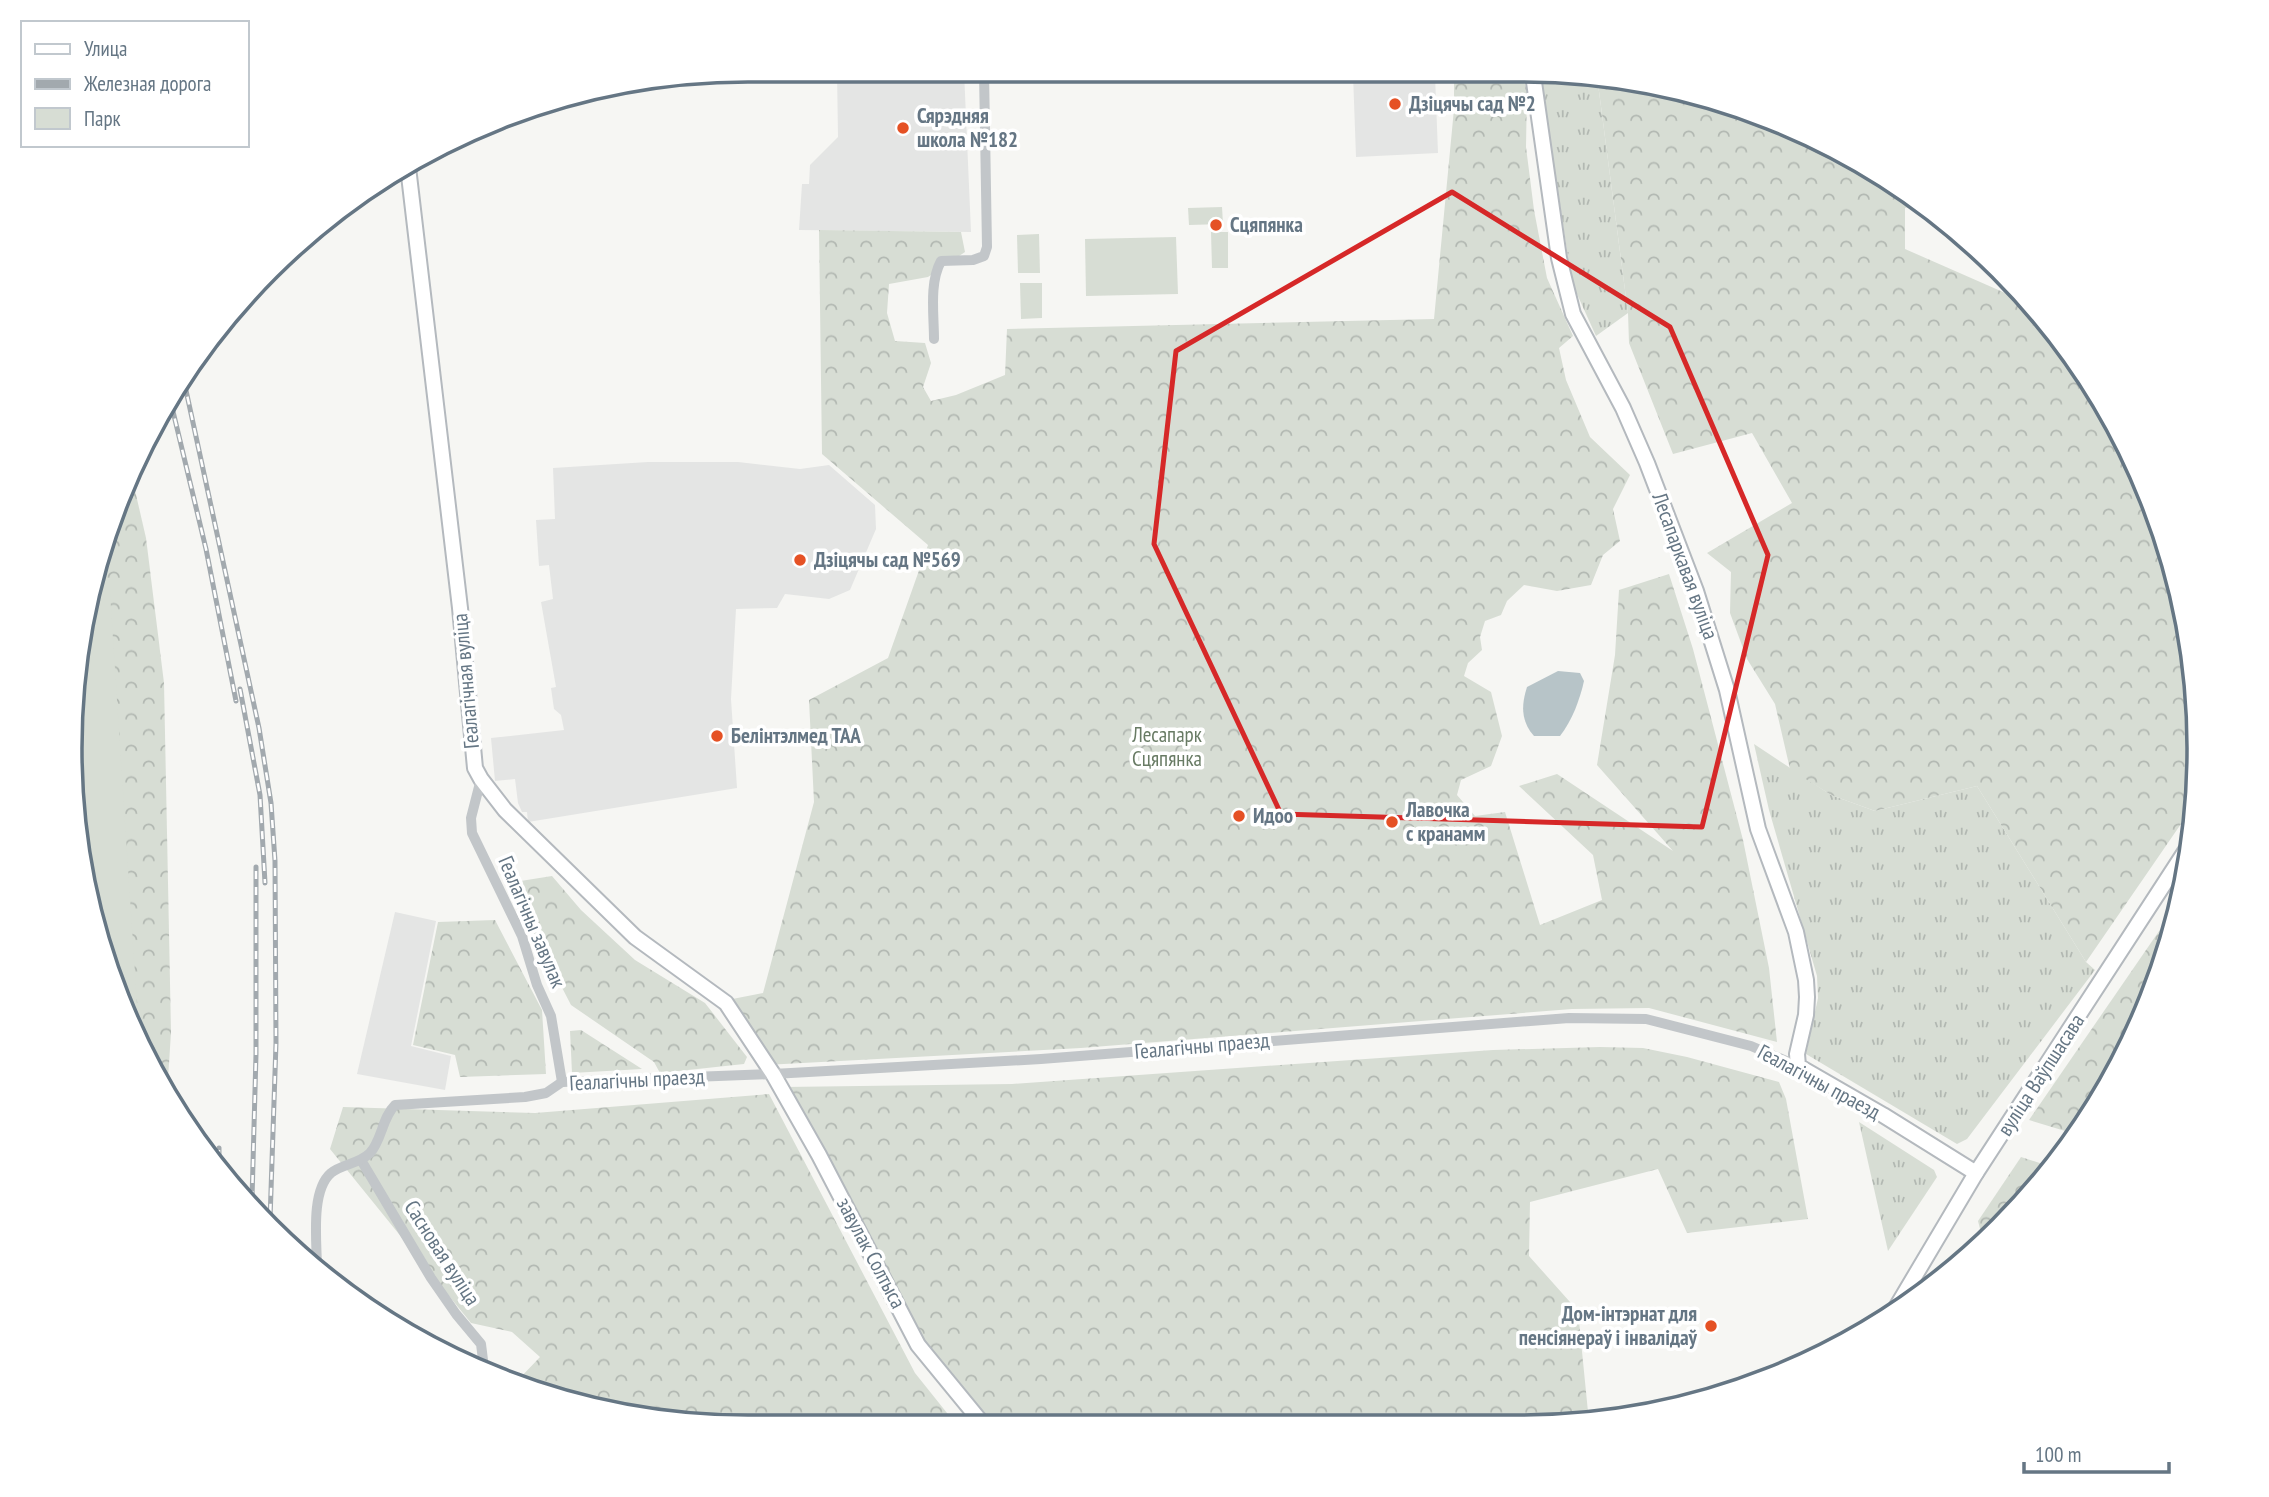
<svg xmlns="http://www.w3.org/2000/svg" width="2269" height="1497" font-family="'PT Sans Narrow',sans-serif">
<style>
.built{fill:#e4e5e4}
.grass{fill:url(#grass-tufts)}
.forest{fill:url(#forest-crowns)}
.park{fill:#d7ddd4}
.water{fill:#b7c4c8}
.lines{fill:none;stroke-linecap:round;stroke-linejoin:round}
.secondary-casing{stroke:#b4b9be;stroke-width:18}
.street{stroke:#c2c6c9;stroke-width:10}
.secondary{stroke:#fff;stroke-width:14}
.rail-casing{stroke:#a2a9ae;stroke-width:5}
.rail{stroke:#fff;stroke-width:2.5;stroke-dasharray:8;stroke-linecap:butt}
.marked{fill:none;stroke:#d62828;stroke-width:5;stroke-linejoin:round}
.poi-dot{fill:#e55124;stroke:#fff;stroke-width:2.5}
.labels{text-anchor:middle;stroke-width:7;stroke-linejoin:round;paint-order:stroke}
.poi-label{font-size:21px;font-weight:bold;fill:#657684;stroke:#fff;text-anchor:start}
.street-label{font-size:21px;fill:#657684;stroke:#fff}
.park-label{font-size:21px;fill:#687b64;stroke:#fff}
.rim{fill:none;stroke:#657684;stroke-width:3.5}
</style>
<defs>
<pattern id="grass-tufts" width="24" height="20" patternUnits="userSpaceOnUse" patternTransform="scale(1.75)"><rect width="24" height="20" fill="#d7ddd4"/><path d="M3 7l-1-3M5 7V3M7 7l1-3M15 17l-1-3M17 17v-4M19 17l1-3" fill="none" stroke="#b2b8b2"/></pattern>
<pattern id="forest-crowns" width="20" height="18" patternUnits="userSpaceOnUse" patternTransform="scale(1.75)"><rect width="20" height="18" fill="#d7ddd4"/><path d="M2 6a3 3 0 1 1 6 0M12 15a3 3 0 1 1 6 0" fill="none" stroke="#b2b8b2"/></pattern>
</defs>
<rect width="100%" height="100%" fill="#f6f6f3"/>
<g class="built">
<path d="M 837,71 L 964,71 L 971,232 L 799,230 L 802,184 L 809,184 L 810,165 L 838,137 Z"/>
<path d="M 1353,74 L 1435,75 L 1438,153 L 1356,157 Z"/>
<path d="M 648,462 L 738,462 L 800,469 L 829,465 L 875,505 L 876,529 L 850,590 L 829,599 L 785,594 L 777,608 L 736,609 L 731,699 L 737,788 L 528,822 L 527,812 L 522,812 L 518,803 L 515,779 L 495,781 L 491,738 L 564,730 L 561,715 L 554,709 L 551,688 L 556,687 L 541,602 L 553,599 L 549,565 L 539,566 L 536,520 L 555,519 L 553,468 Z"/>
<path d="M 395,912 L 436,921 L 411,1046 L 451,1056 L 445,1090 L 357,1074 Z"/>
</g>
<g class="grass">
<path d="M 1540,75 L 1597,76 L 1628,313 L 1596,336 L 1572,283 Z"/>
<path d="M 1754,744 L 1831,795 L 1875,811 L 1977,786 L 2086,962 L 2095,970 L 1967,1139 L 1957,1144 L 1806,1054 L 1818,998 L 1817,976 L 1769,810 Z"/>
<path d="M 1859,1122 L 1934,1170 L 1937,1177 L 1888,1251 Z"/>
</g>
<g class="forest">
<path d="M 1454,75 L 1522,75 L 1527,90 L 1526,147 L 1534,210 L 1547,278 L 1573,336 L 1559,348 L 1566,380 L 1590,437 L 1630,475 L 1613,509 L 1620,541 L 1603,555 L 1591,585 L 1557,591 L 1524,585 L 1507,601 L 1501,615 L 1485,621 L 1480,637 L 1482,650 L 1468,663 L 1464,676 L 1491,692 L 1502,736 L 1491,766 L 1461,780 L 1457,795 L 1475,816 L 1505,812 L 1540,925 L 1602,900 L 1593,855 L 1519,786 L 1557,774 L 1673,851 L 1597,765 L 1615,655 L 1619,590 L 1669,574 L 1693,649 L 1743,840 L 1769,968 L 1777,1042 L 1649,1008 L 1572,1009 L 1081,1048 L 765,1065 L 717,1002 L 763,993 L 814,802 L 809,700 L 888,658 L 928,545 L 822,454 L 819,230 L 961,232 L 965,252 L 928,277 L 889,284 L 887,313 L 895,341 L 925,343 L 931,363 L 923,387 L 931,401 L 956,395 L 1005,375 L 1007,329 L 1434,319 L 1454,109 Z"/>
<path d="M 1597,76 L 1609,76 L 1820,140 L 1916,204 L 1905,208 L 1905,249 L 2028,303 L 2059,336 L 2129,449 L 2176,573 L 2198,705 L 2194,805 L 2086,962 L 1977,786 L 1875,811 L 1831,795 L 1790,769 L 1775,704 L 1747,659 L 1730,613 L 1731,572 L 1707,553 L 1792,503 L 1752,433 L 1673,454 L 1629,343 L 1628,313 Z"/>
<path d="M 131,473 L 146,538 L 164,683 L 171,1032 L 167,1095 L 161,1088 L 93,924 L 71,704 L 121,489 Z"/>
<path d="M 552,876 L 581,910 L 635,960 L 705,1003 L 747,1057 L 744,1064 L 660,1073 L 654,1062 L 571,1005 L 508,883 Z"/>
<path d="M 2177,905 L 2163,967 L 2108,1088 L 2075,1134 L 2029,1120 Z"/>
<path d="M 495,920 L 542,1010 L 546,1074 L 460,1077 L 455,1055 L 413,1045 L 438,922 Z"/>
<path d="M 581,1030 L 642,1069 L 572,1073 L 570,1031 Z"/>
<path d="M 1600,1047 L 1643,1048 L 1687,1057 L 1779,1082 L 1786,1099 L 1808,1219 L 1687,1233 L 1658,1169 L 1530,1202 L 1529,1256 L 1578,1311 L 1589,1422 L 1564,1426 L 990,1423 L 976,1420 L 935,1362 L 784,1087 L 1012,1084 L 1493,1050 Z"/>
<path d="M 769,1094 L 915,1373 L 955,1423 L 660,1421 L 519,1379 L 540,1357 L 512,1332 L 471,1323 L 330,1149 L 343,1107 L 535,1113 Z"/>
<path d="M 2021,1157 L 2052,1167 L 2030,1196 L 1983,1240 L 1978,1221 Z"/>
</g>
<g class="park">
<path d="M 1222,207 L 1223,224 L 1189,225 L 1188,208 Z"/>
<path d="M 1211,232 L 1228,232 L 1228,268 L 1212,268 Z"/>
<path d="M 1039,234 L 1040,273 L 1018,273 L 1017,235 Z"/>
<path d="M 1176,237 L 1178,294 L 1086,296 L 1085,239 Z"/>
<path d="M 1020,283 L 1042,283 L 1042,318 L 1021,319 Z"/>
<path d="M 100,582 L 110,593 L 139,1035 L 93,924 L 71,704 Z"/>
</g>
<path class="water" d="M 1558,671 L 1580,673 L 1584,681 C 1580,699 1572,721 1560,736 L 1534,736 C 1521,721 1521,706 1527,687 Z"/>
<g class="lines">
<g class="secondary-casing">
<g id="secondary">
<path d="M 1533,75 L 1559,258 L 1573,314 L 1623,408 L 1647,463 L 1696,591 L 1727,690 L 1758,829 L 1796,932 L 1806,980 L 1807,997 L 1806,1015 L 1797,1054 L 1798,1066 L 1883,1115 L 1976,1173"/>
<path d="M 408,167 L 460,608 L 475,768 L 481,779 L 505,810 L 635,937 L 726,1003 L 773,1074 L 819,1155 L 918,1345 L 982,1423"/>
<path d="M 1894,1311 L 1976,1173 L 2192,841"/>
</g>
</g>
<g class="street">
<path d="M 934,339 C 934,315 929,283 941,261 L 973,260 L 984,256 L 987,247 L 984,72"/>
<path d="M 481,779 L 471,818 L 472,833 L 522,936 L 537,985 L 551,1016 L 562,1082"/>
<path d="M 361,1160 L 431,1278 L 456,1314 L 481,1344 L 484,1368"/>
<path d="M 317,1269 C 317,1243 310,1191 331,1173 C 342,1164 359,1164 370,1153 C 382,1140 382,1118 395,1105 L 525,1097 L 546,1093 L 562,1082 L 773,1074 L 1041,1059 L 1569,1018 L 1646,1019 L 1751,1046 L 1798,1066"/>
</g>
<use href="#secondary" class="secondary"/>
<g class="rail-casing">
<g id="rail">
<path d="M 184,381 L 259,728 L 271,803 L 275,861 L 276,1043 L 270,1220"/>
<path d="M 171,403 L 206,549 L 236,701"/>
<path d="M 240,689 L 260,795 L 265,883"/>
<path d="M 219,1158 L 219,1148"/>
<path d="M 252,1199 L 256,1054 L 256,867"/>
</g>
</g>
<use href="#rail" class="rail"/>
</g>
<path class="marked" d="M 1452,192 L 1670,327 L 1768,555 L 1702,827 L 1281,814 L 1154,544 L 1176,351 Z"/>
<g class="poi-dot">
<circle cx="1395" cy="104" r="7"/>
<circle cx="903" cy="128" r="7"/>
<circle cx="1216" cy="225" r="7"/>
<circle cx="800" cy="560" r="7"/>
<circle cx="717" cy="736" r="7"/>
<circle cx="1239" cy="816" r="7"/>
<circle cx="1392" cy="822" r="7"/>
<circle cx="1711" cy="1326" r="7"/>
</g>
<g class="labels">
<g class="poi-label">
<text x="1409" y="111">Дзіцячы сад №2</text>
<text x="917" y="123">Сярэдняя<tspan x="917" dy="24">школа №182</tspan></text>
<text x="1230" y="232">Сцяпянка</text>
<text x="814" y="567">Дзіцячы сад №569</text>
<text x="731" y="743">Белінтэлмед ТАА</text>
<text x="1406" y="817">Лавочка<tspan x="1406" dy="24">с кранамм</tspan></text>
<text x="1253" y="823">Идоо</text>
<text x="1697" y="1321" text-anchor="end">Дом-інтэрнат для<tspan x="1697" dy="24">пенсіянераў і інвалідаў</tspan></text>
</g>
<g class="street-label">
<text transform="translate(1685 566) rotate(70)" y="7">Лесапаркавая вуліца</text>
<text transform="translate(466 681) rotate(-95)" y="7">Геалагічная вуліца</text>
<text transform="translate(532 922) rotate(67)" y="7">Геалагічны завулак</text>
<text transform="translate(1202 1046) rotate(-5)" y="7">Геалагічны праезд</text>
<text transform="translate(2041 1075) rotate(-57)" y="7">вуліца Ваўпшасава</text>
<text transform="translate(637 1080) rotate(-3)" y="7">Геалагічны праезд</text>
<text transform="translate(1819 1082) rotate(28)" y="7">Геалагічны праезд</text>
<text transform="translate(442 1253) rotate(57)" y="7">Сасновая вуліца</text>
<text transform="translate(871 1253) rotate(62)" y="7">завулак Солтыса</text>
</g>
<g class="park-label">
<text x="1167" y="742">Лесапарк<tspan x="1167" dy="24">Сцяпянка</tspan></text>
</g>
</g>
<path d="M0 0H2269V1497H0ZM748 82H1521A666 666 0 0 1 2187 748V749A666 666 0 0 1 1521 1415H748A666 666 0 0 1 82 749V748A666 666 0 0 1 748 82Z" fill="#fff" fill-rule="evenodd"/>
<path class="rim" d="M748 82H1521A666 666 0 0 1 2187 748V749A666 666 0 0 1 1521 1415H748A666 666 0 0 1 82 749V748A666 666 0 0 1 748 82Z"/>
<rect x="21" y="21" width="228" height="126" fill="#ffffff" stroke="#c1c8ce" stroke-width="2"/>
<rect x="35" y="44" width="35" height="10" fill="#ffffff" stroke="#c1c8ce" stroke-width="2"/>
<text x="84" y="56" font-size="21" fill="#657684">Улица</text>
<rect x="35" y="79" width="35" height="10" fill="#a2a9ae" stroke="#c1c8ce" stroke-width="2"/>
<text x="84" y="91" font-size="21" fill="#657684">Железная дорога</text>
<rect x="35" y="108" width="35" height="21" fill="#d7ddd4" stroke="#c1c8ce" stroke-width="2"/>
<text x="84" y="126" font-size="21" fill="#657684">Парк</text>
<path d="M2024 1462v10h145v-10" fill="none" stroke="#657684" stroke-width="3.5"/>
<text x="2035" y="1462" font-size="21" fill="#657684" stroke="#ffffff" stroke-width="5" paint-order="stroke">100 m</text>
</svg>
